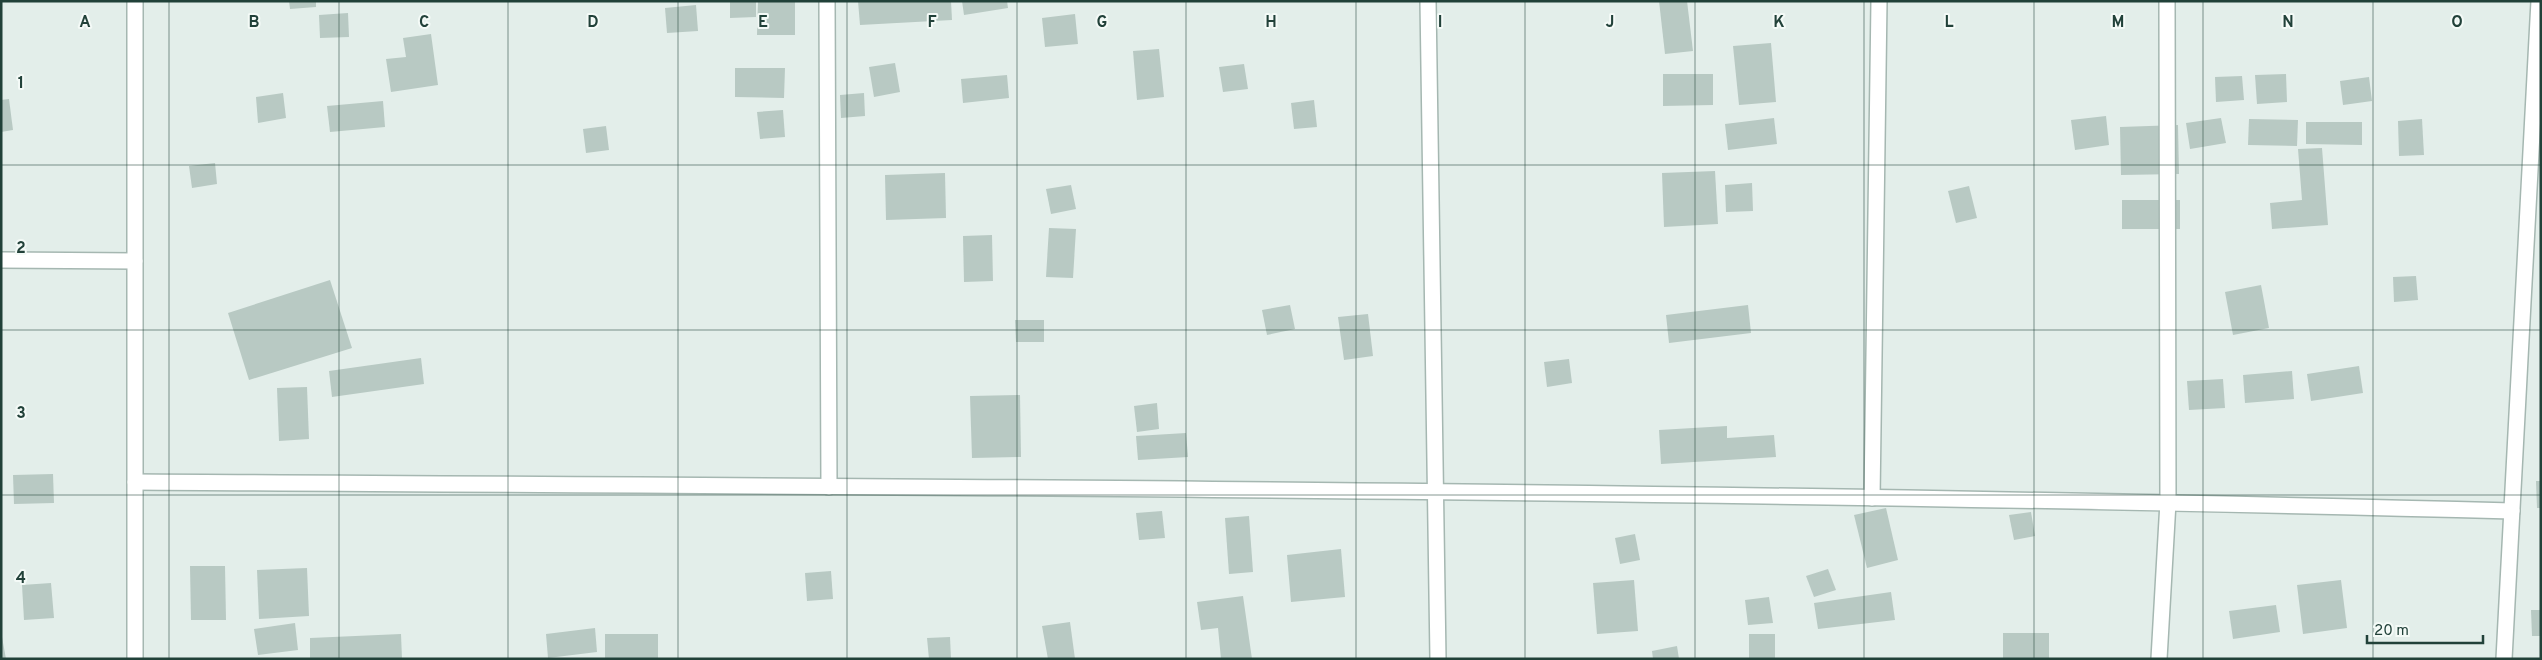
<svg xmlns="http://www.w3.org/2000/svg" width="2542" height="660" font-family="Overpass,sans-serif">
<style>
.building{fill:#b8c9c3}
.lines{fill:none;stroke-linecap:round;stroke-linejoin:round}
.minor-casing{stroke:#a5b7b1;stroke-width:18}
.minor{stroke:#fff;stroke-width:15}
.grid{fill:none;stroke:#214139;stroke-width:1;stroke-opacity:0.55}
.grid-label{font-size:16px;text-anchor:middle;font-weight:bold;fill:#214139;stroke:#f4faf7;stroke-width:4;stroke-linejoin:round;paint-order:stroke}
</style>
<rect width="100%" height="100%" fill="#e3eeea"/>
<g class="building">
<path d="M 289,1 L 316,1 L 316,7 L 290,9 Z"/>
<path d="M 730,1 L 756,1 L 756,17 L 730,18 Z"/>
<path d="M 758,1 L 795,1 L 795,35 L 757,35 Z"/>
<path d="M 858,1 L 951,1 L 952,20 L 860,25 Z"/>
<path d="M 962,1 L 1007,1 L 1008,8 L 964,15 Z"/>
<path d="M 1659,1 L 1687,1 L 1693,51 L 1665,54 Z"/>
<path d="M 696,5 L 698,31 L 667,33 L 665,8 Z"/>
<path d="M 348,13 L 349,37 L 320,38 L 319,15 Z"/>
<path d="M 1075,14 L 1078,44 L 1045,47 L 1042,18 Z"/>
<path d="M 431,34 L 438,85 L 391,92 L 386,59 L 406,57 L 403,38 Z"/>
<path d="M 1771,43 L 1776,102 L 1739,105 L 1733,46 Z"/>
<path d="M 1159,49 L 1164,97 L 1137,100 L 1133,51 Z"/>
<path d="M 895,63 L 900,92 L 874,97 L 869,67 Z"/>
<path d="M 1244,64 L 1248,89 L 1223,92 L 1219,67 Z"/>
<path d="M 735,68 L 785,68 L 784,98 L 735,97 Z"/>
<path d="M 1663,74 L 1713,74 L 1713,105 L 1663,106 Z"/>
<path d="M 2286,74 L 2287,102 L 2257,104 L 2255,75 Z"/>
<path d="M 1007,75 L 1009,98 L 963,103 L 961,79 Z"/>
<path d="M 2242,76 L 2244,100 L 2216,102 L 2215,77 Z"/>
<path d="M 2369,77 L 2372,101 L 2343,105 L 2340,81 Z"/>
<path d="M 283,93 L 286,118 L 258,123 L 256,97 Z"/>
<path d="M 864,93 L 865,116 L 841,118 L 840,95 Z"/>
<path d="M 9,99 L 13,130 L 1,132 L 1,100 Z"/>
<path d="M 1314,100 L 1317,127 L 1294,129 L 1291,103 Z"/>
<path d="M 383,101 L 385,127 L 330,132 L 327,106 Z"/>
<path d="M 783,110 L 785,137 L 760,139 L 757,112 Z"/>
<path d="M 2106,116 L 2109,145 L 2075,150 L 2071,120 Z"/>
<path d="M 1774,118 L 1777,144 L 1728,150 L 1725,124 Z"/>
<path d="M 2221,118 L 2226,143 L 2190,149 L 2186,123 Z"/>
<path d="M 2249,119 L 2298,120 L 2297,146 L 2248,145 Z"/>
<path d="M 2422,119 L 2424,155 L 2399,156 L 2398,121 Z"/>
<path d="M 2306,122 L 2362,122 L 2362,145 L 2306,144 Z"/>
<path d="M 2178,125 L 2179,174 L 2121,175 L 2120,127 Z"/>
<path d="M 606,126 L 609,150 L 586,153 L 583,129 Z"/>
<path d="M 2322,148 L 2328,225 L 2272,229 L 2270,203 L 2302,200 L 2298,149 Z"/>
<path d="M 215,163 L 217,184 L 192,188 L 189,166 Z"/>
<path d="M 1715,171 L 1718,224 L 1664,227 L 1662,173 Z"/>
<path d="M 945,173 L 946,218 L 886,220 L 885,175 Z"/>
<path d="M 1752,183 L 1753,211 L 1726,212 L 1725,185 Z"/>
<path d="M 1071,185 L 1076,209 L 1051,214 L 1046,189 Z"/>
<path d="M 1969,186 L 1977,218 L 1956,223 L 1948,191 Z"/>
<rect x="2122" y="200" width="58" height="29"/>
<path d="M 1049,228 L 1076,229 L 1073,278 L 1046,277 Z"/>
<path d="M 992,235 L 993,281 L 964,282 L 963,236 Z"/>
<path d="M 2416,276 L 2418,300 L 2394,302 L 2393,277 Z"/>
<path d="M 330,280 L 352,348 L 249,380 L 228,313 Z"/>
<path d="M 2261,285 L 2269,328 L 2233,335 L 2225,292 Z"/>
<path d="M 1290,305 L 1295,329 L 1267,335 L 1262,310 Z"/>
<path d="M 1748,305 L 1751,333 L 1669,343 L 1666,315 Z"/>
<path d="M 1368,314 L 1373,356 L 1344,360 L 1338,317 Z"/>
<path d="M 1015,320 L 1044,320 L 1044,342 L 1016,342 Z"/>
<path d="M 421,358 L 424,384 L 332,397 L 329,371 Z"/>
<path d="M 1569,359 L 1572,383 L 1547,387 L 1544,362 Z"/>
<path d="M 2359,366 L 2363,393 L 2311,401 L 2307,374 Z"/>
<path d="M 2292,371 L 2294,399 L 2245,403 L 2243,375 Z"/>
<path d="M 2223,379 L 2225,408 L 2189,410 L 2187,381 Z"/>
<path d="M 307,387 L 309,439 L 279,441 L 277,388 Z"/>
<path d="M 1020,395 L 1021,457 L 972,458 L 970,396 Z"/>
<path d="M 1157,403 L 1159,429 L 1137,432 L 1134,406 Z"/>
<path d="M 1727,426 L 1727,438 L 1774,435 L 1776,457 L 1661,464 L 1659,430 Z"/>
<path d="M 1186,433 L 1188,457 L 1138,460 L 1136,436 Z"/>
<path d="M 53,474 L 54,503 L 14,504 L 13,475 Z"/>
<path d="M 2536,481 L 2541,481 L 2541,508 L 2537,508 Z"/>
<path d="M 1886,508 L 1898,560 L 1867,568 L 1854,515 Z"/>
<path d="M 1162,511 L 1165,538 L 1139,540 L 1136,513 Z"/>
<path d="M 2031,512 L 2035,536 L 2014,540 L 2009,515 Z"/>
<path d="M 1249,516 L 1253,572 L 1229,574 L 1225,518 Z"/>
<path d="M 1635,534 L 1640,560 L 1620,564 L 1615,538 Z"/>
<path d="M 1341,549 L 1345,597 L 1291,602 L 1287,555 Z"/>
<path d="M 190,566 L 225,566 L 226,620 L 191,620 Z"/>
<path d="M 307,568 L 309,616 L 259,619 L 257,570 Z"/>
<path d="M 1828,569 L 1836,590 L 1814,597 L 1806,576 Z"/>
<path d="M 831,571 L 833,599 L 807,601 L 805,573 Z"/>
<path d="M 1634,580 L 1638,631 L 1597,634 L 1593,583 Z"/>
<path d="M 2341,580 L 2347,628 L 2303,634 L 2297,585 Z"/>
<path d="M 51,583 L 54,618 L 24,620 L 22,585 Z"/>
<path d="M 1891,592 L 1895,620 L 1818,629 L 1814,603 Z"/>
<path d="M 1243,596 L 1252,659 L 1221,659 L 1218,628 L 1201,630 L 1197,602 Z"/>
<path d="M 1769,597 L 1773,623 L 1748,625 L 1745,600 Z"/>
<path d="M 2276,605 L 2280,632 L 2233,639 L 2229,611 Z"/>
<path d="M 2531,610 L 2541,610 L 2541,636 L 2532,636 Z"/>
<path d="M 1070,622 L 1075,659 L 1048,659 L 1042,626 Z"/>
<path d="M 295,623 L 298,650 L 258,655 L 254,629 Z"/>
<path d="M 595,628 L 597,652 L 548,658 L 546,634 Z"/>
<rect x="2003" y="633" width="46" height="26"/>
<path d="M 401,634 L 402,659 L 310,659 L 310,638 Z"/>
<rect x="605" y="634" width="53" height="25"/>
<rect x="1749" y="634" width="26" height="25"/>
<path d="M 1,637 L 2,637 L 6,659 L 1,659 Z"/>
<path d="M 950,637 L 951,659 L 929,659 L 927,638 Z"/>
<path d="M 1677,646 L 1679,659 L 1653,659 L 1652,651 Z"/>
</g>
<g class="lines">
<g class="minor-casing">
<g id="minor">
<path d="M 135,1 L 135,659"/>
<path d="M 827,1 L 829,487"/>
<path d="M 1428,1 L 1438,659"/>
<path d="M 1,260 L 135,261"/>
<path d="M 135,482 C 928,487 1720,490 2512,511"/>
<path d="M 1872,498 L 1879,1"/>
<path d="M 2159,659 L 2168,502 L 2167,1"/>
<path d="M 2504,659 L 2539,1"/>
</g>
</g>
<use href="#minor" class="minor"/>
</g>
<path class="grid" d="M 169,1 L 169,659M 339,1 L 339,659M 508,1 L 508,659M 678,1 L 678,659M 847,1 L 847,659M 1017,1 L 1017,659M 1186,1 L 1186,659M 1356,1 L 1356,659M 1525,1 L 1525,659M 1695,1 L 1695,659M 1864,1 L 1864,659M 2034,1 L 2034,659M 2203,1 L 2203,659M 2373,1 L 2373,659M 1,165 L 2541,165M 1,330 L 2541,330M 1,495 L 2541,495"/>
<g class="grid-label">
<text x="85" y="27">A</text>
<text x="254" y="27">B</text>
<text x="424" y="27">C</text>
<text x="593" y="27">D</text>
<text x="763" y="27">E</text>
<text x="932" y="27">F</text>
<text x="1102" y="27">G</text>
<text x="1271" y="27">H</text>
<text x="1440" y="27">I</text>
<text x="1610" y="27">J</text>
<text x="1779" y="27">K</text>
<text x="1949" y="27">L</text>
<text x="2118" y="27">M</text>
<text x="2288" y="27">N</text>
<text x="2457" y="27">O</text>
<text x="21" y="88">1</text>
<text x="21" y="253">2</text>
<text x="21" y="418">3</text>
<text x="21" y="583">4</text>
</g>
<rect width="2542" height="660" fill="none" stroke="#214139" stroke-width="5"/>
<path d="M2367 635v8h116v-8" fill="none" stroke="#214139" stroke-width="2.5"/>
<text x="2374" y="635" font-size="15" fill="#214139" stroke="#f4faf7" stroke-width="4" paint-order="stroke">20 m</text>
</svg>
